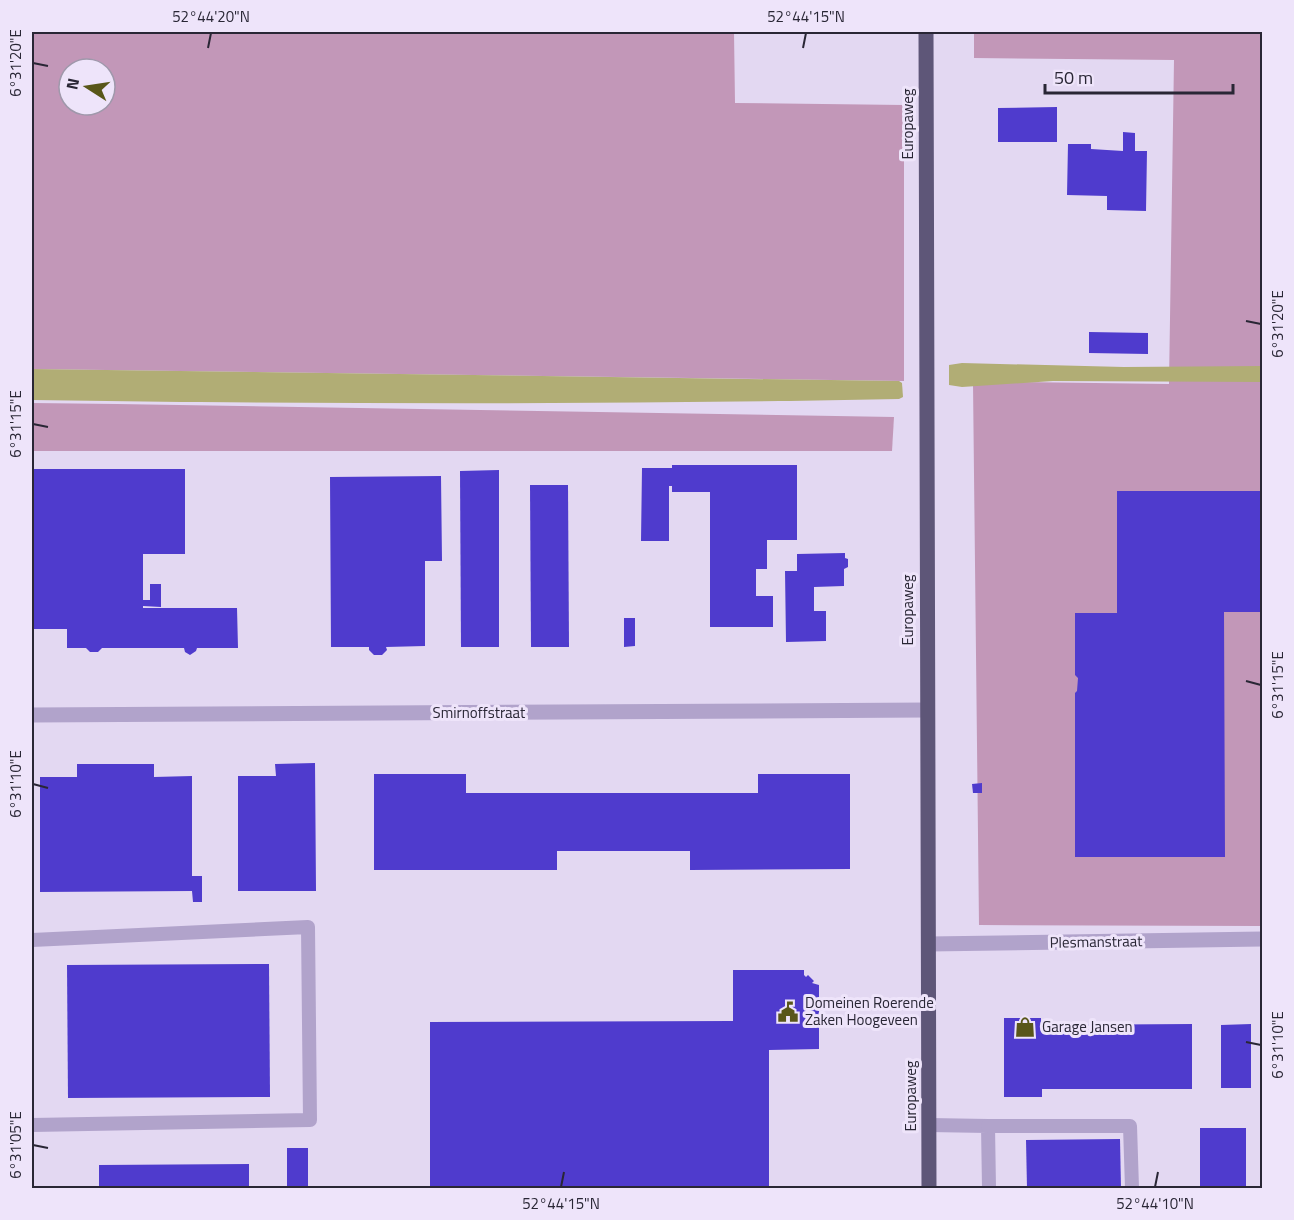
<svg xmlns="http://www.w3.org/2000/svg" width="1294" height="1220" font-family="'Titillium Web',sans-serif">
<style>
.green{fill:#c297b8;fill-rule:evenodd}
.water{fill:#b1ad75}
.building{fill:#4f3bcd}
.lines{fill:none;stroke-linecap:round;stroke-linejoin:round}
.lane{stroke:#b1a3cb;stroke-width:14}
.street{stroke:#b1a3cb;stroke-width:15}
.primary{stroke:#5e5678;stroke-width:15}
.ticks{fill:none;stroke:#292635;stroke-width:2}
.labels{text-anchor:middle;stroke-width:6;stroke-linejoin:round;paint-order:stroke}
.street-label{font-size:15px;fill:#292635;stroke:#eee4fa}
.poi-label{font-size:15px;fill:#292635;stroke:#eee4fa;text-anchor:start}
.neatline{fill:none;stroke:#292635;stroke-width:2}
.ticks-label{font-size:15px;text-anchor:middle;fill:#292635}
</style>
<rect width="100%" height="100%" fill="#e3d8f2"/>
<g class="green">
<path d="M 32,32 L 734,32 L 735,103 L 904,105 L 904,381 L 32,369 ZM 69,69 L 105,69 L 105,105 L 69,105 Z"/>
<path d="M 974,32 L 1262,32 L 1262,926 L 979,925 L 973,383 L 1019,382 L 1169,384 L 1174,60 L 974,58 Z"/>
<path d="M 32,403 L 117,404 L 894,417 L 892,451 L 32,451 Z"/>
</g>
<g class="water">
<path d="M 962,363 L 1124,367 L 1262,366 L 1262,382 L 1053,381 L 962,387 L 949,385 L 949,365 Z"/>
<path d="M 32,369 L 899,381 L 902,383 L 903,397 L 899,399 C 610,405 321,404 32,400 Z"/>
</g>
<g class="building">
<path d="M 1057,107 L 1057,142 L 998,142 L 998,108 Z"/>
<path d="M 1123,132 L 1135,133 L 1135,151 L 1147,151 L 1146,211 L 1107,210 L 1107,196 L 1067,195 L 1068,144 L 1091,144 L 1091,149 L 1123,151 Z"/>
<path d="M 1089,332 L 1148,333 L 1148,354 L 1089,353 Z"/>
<path d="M 672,465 L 797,465 L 797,540 L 767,540 L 767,569 L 756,569 L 756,596 L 773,596 L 773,627 L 710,627 L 710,492 L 672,492 L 672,486 L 669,486 L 669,541 L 641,541 L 642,468 L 672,468 Z"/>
<path d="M 32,469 L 185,469 L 185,554 L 143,554 L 143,600 L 150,600 L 150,584 L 161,584 L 161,607 L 143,606 L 143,608 L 237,608 L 238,648 L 197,648 L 196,651 L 190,655 L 185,652 L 184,648 L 102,648 L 98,652 L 90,652 L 86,648 L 67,648 L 67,629 L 33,629 Z"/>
<path d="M 499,470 L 499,647 L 461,647 L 460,471 Z"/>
<path d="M 441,476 L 442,561 L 425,561 L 425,646 L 386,647 L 387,650 L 382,655 L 374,655 L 369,650 L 369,647 L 331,647 L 330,477 Z"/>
<path d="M 530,485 L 568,485 L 569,647 L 531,647 Z"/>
<path d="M 1117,491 L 1262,491 L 1262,612 L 1224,612 L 1225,857 L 1075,857 L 1075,693 L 1077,691 L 1078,678 L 1075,675 L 1075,613 L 1117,613 Z"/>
<path d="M 845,553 L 845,558 L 848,559 L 848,567 L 844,569 L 844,586 L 814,587 L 814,611 L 826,611 L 826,641 L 786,642 L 785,571 L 797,571 L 797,554 Z"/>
<path d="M 624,618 L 635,618 L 635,646 L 624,647 Z"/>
<path d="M 315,763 L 316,891 L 238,891 L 238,776 L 276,776 L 275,764 Z"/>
<path d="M 77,764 L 154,764 L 154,777 L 192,776 L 192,876 L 202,876 L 202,902 L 193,902 L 192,891 L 40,892 L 40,777 L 77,777 Z"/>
<path d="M 374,774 L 466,774 L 466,793 L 758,793 L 758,774 L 850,774 L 850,869 L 690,870 L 690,851 L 557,851 L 557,870 L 374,870 Z"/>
<path d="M 982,783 L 982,793 L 973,793 L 972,784 Z"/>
<path d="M 269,964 L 270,1097 L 68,1098 L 67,965 Z"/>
<path d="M 733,970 L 804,970 L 804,975 L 806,977 L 808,975 L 814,981 L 812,983 L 819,985 L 819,1049 L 769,1050 L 769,1188 L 430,1188 L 430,1022 L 733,1021 Z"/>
<path d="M 1004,1018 L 1041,1018 L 1041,1025 L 1192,1024 L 1192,1089 L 1042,1089 L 1042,1097 L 1004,1097 Z"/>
<path d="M 1251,1024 L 1251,1088 L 1221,1088 L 1221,1025 Z"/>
<rect x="1200" y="1128" width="46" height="60"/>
<path d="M 1120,1139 L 1121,1188 L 1027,1188 L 1026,1140 Z"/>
<rect x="287" y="1148" width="21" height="40"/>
<path d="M 249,1164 L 249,1188 L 99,1188 L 99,1165 Z"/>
</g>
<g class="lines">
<g class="lane">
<path d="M 32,940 L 308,927 L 310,1120 L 32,1125"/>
<path d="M 929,1125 L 988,1126 L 989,1188"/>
<path d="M 988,1126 L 1130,1126 L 1132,1188"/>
</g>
<g class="street">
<path d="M 32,715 L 927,710"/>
<path d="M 929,944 L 1262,939"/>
</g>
<path class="primary" d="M 926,32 L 929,1188"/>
</g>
<path class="ticks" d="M 208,48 L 211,33M 803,48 L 806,33M 33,63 L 48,66M 1246,321 L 1261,324M 33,424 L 48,427M 1246,681 L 1261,685M 33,784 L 48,788M 1246,1042 L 1261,1045M 33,1145 L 48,1148M 561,1187 L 564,1172M 1155,1187 L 1158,1172"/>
<defs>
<g id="civic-bare" transform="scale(1.62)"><path d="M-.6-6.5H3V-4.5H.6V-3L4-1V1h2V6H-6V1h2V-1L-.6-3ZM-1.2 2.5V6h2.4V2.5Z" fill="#595619" stroke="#eee4fa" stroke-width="2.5" paint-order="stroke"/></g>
<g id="shop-bare" transform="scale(1.62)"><path d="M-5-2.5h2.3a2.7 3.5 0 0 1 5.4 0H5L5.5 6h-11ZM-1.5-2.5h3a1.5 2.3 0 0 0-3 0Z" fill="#595619" stroke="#eee4fa" stroke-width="2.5" paint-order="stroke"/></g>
</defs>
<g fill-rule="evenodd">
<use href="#civic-bare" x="788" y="1012"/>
<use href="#shop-bare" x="1025" y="1027"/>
</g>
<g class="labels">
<g class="street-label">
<text transform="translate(908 124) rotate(-90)" y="5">Europaweg</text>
<text transform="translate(908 610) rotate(-90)" y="5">Europaweg</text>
<text x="479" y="718">Smirnoffstraat</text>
<text transform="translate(1096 942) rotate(-1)" y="5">Plesmanstraat</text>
<text transform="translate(911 1096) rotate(-90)" y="5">Europaweg</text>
</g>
<g class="poi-label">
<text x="805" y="1008">Domeinen Roerende<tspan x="805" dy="17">Zaken Hoogeveen</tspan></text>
<text x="1042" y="1032">Garage Jansen</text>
</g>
</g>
<rect width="1294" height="1220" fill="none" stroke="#eee4fa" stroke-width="66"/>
<g transform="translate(87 87) rotate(282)"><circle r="28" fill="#eee4fa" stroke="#9f98ab" stroke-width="1.5"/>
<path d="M0-4.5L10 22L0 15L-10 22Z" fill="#595619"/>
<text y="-9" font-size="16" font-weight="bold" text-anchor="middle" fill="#292635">N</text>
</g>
<path d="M1045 84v9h188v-9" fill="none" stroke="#292635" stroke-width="3"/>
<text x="1054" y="84" font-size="18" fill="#292635" stroke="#eee4fa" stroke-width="4.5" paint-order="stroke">50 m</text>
<rect x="33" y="33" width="1228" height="1154" class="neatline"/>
<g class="ticks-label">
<text x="211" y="22">52°44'20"N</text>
<text x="806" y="22">52°44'15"N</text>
<text transform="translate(16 63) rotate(-90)" y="5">6°31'20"E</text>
<text transform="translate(1278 324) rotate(-90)" y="5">6°31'20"E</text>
<text transform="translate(16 424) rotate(-90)" y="5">6°31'15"E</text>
<text transform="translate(1278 685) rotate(-90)" y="5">6°31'15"E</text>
<text transform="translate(16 784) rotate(-90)" y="5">6°31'10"E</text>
<text transform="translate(1278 1045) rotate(-90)" y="5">6°31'10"E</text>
<text transform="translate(16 1145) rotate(-90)" y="5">6°31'05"E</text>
<text x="561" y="1209">52°44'15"N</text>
<text x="1155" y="1209">52°44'10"N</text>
</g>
</svg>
